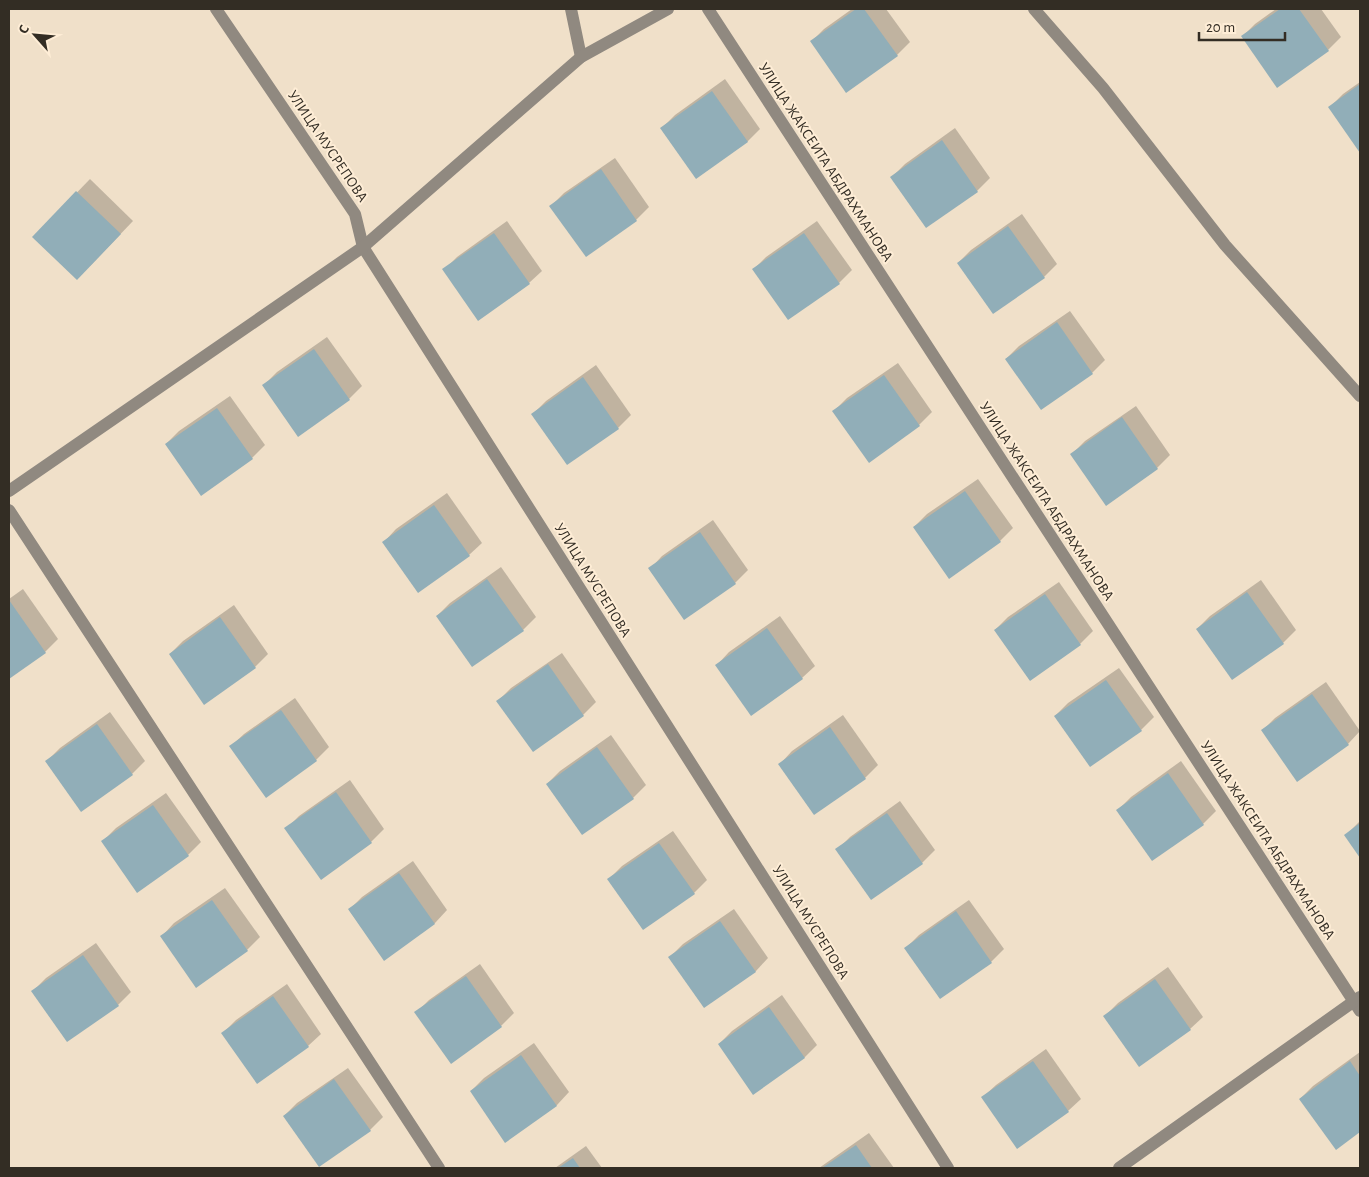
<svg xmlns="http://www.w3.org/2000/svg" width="1369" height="1177" font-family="'Alegreya Sans',sans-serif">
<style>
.shadow{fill:#0003}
.building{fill:#91aeb8}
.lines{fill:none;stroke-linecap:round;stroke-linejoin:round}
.minor{stroke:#908980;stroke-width:12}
.labels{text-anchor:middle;stroke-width:4;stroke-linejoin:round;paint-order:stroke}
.street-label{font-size:15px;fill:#332d24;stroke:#feedd6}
</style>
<rect width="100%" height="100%" fill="#f0e0c9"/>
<g class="shadow">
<path d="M 852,9 L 886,9 L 910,42 L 897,55 L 811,42 L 824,29 Z"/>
<path d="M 1276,9 L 1321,9 L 1341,37 L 1328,50 L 1243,36 L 1255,24 Z"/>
<path d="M 725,79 L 760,129 L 747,142 L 662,128 L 675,115 Z"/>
<path d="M 1360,82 L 1360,150 L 1330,107 L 1343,94 Z"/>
<path d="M 955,128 L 990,178 L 977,191 L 926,226 L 892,177 L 905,164 Z"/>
<path d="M 615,158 L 649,207 L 636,220 L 551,206 L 564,193 Z"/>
<path d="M 90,179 L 133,221 L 90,266 L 34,237 Z"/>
<path d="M 1022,214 L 1057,264 L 1044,277 L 958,263 L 971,250 Z"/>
<path d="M 507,221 L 542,271 L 529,283 L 444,270 L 457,257 Z"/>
<path d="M 817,221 L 852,270 L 839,283 L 754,269 L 766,257 Z"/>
<path d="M 1070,311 L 1105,360 L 1092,373 L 1006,359 L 1019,346 Z"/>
<path d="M 327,337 L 362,386 L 349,399 L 298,435 L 264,385 L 277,372 Z"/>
<path d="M 898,363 L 932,412 L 919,425 L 869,461 L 834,411 L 847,398 Z"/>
<path d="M 596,365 L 631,415 L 618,428 L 567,463 L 533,414 L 546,401 Z"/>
<path d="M 230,396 L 265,445 L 252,458 L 166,444 L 179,431 Z"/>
<path d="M 1136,406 L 1170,455 L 1157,468 L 1072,454 L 1085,441 Z"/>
<path d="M 978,479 L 1013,528 L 1000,541 L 914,527 L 927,514 Z"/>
<path d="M 447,493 L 482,543 L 469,555 L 384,542 L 396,529 Z"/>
<path d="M 713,520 L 748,570 L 735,583 L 650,569 L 662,556 Z"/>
<path d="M 501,567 L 536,617 L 523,630 L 437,616 L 450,603 Z"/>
<path d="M 1261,580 L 1296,630 L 1283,643 L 1197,629 L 1210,616 Z"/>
<path d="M 1059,582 L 1093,631 L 1080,644 L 1030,680 L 995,630 L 1008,617 Z"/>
<path d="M 23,589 L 58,639 L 45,652 L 9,677 L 9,599 Z"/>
<path d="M 234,605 L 268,654 L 255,667 L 170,654 L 183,641 Z"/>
<path d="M 780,616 L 815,666 L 802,678 L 717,665 L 729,652 Z"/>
<path d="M 562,653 L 596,702 L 583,715 L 533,751 L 498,701 L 511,688 Z"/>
<path d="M 1119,668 L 1154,717 L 1141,730 L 1055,716 L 1068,703 Z"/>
<path d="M 1326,682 L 1360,731 L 1348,744 L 1262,731 L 1275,718 Z"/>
<path d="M 295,698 L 329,747 L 316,760 L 231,746 L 244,734 Z"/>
<path d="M 110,712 L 145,761 L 132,774 L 47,761 L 60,748 Z"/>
<path d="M 843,715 L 878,765 L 865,778 L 780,764 L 792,751 Z"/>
<path d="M 611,735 L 646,785 L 633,798 L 547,784 L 560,771 Z"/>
<path d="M 1181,761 L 1216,811 L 1203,824 L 1153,859 L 1118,810 L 1131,797 Z"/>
<path d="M 350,780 L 384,829 L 371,842 L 286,829 L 299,816 Z"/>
<path d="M 166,793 L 201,842 L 188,855 L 103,841 L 116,828 Z"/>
<path d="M 900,801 L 935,850 L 922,863 L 837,850 L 850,837 Z"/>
<path d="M 1360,821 L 1360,855 L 1346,835 Z"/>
<path d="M 673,831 L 707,880 L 694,893 L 643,929 L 609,879 L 622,866 Z"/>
<path d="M 413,861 L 447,910 L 435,923 L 384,959 L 349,910 L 362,897 Z"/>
<path d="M 225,888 L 260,937 L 247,950 L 162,936 L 174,923 Z"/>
<path d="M 969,900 L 1004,949 L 991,962 L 940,998 L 906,948 L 919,935 Z"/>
<path d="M 734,909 L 768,958 L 756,971 L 705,1006 L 670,957 L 683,944 Z"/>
<path d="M 96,943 L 131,992 L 118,1005 L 33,991 L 46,978 Z"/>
<path d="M 480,964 L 514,1013 L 501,1026 L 416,1013 L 429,1000 Z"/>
<path d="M 1168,967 L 1203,1017 L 1190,1029 L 1105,1016 L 1118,1003 Z"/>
<path d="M 287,984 L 321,1034 L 308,1046 L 223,1033 L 236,1020 Z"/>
<path d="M 782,995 L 817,1045 L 805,1057 L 754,1093 L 719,1044 L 732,1031 Z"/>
<path d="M 534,1043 L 569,1092 L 557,1105 L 506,1141 L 471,1091 L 484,1078 Z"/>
<path d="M 1046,1049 L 1081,1099 L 1068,1111 L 983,1097 L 996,1085 Z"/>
<path d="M 1360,1052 L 1360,1130 L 1336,1148 L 1300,1099 L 1313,1086 Z"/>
<path d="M 348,1068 L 383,1117 L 370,1130 L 284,1116 L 297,1103 Z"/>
<path d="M 869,1133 L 894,1168 L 819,1168 Z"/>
<path d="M 586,1146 L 602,1168 L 555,1168 Z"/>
</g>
<g class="building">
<path d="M 856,9 L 864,9 L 898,56 L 846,93 L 810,41 Z"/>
<path d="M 1280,9 L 1299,9 L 1329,51 L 1277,88 L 1241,36 Z"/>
<path d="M 1360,84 L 1360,153 L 1328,107 Z"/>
<path d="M 712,91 L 748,142 L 696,179 L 660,128 Z"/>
<path d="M 942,140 L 978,192 L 926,228 L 890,177 Z"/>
<path d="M 601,169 L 637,221 L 586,257 L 549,206 Z"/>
<path d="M 76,191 L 121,234 L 77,280 L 32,237 Z"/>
<path d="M 1008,226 L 1045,278 L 993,314 L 957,263 Z"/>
<path d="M 494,233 L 530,284 L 478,321 L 442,269 Z"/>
<path d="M 804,233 L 840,284 L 788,320 L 752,269 Z"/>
<path d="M 1057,322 L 1093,374 L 1041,410 L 1005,359 Z"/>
<path d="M 314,349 L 350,400 L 298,437 L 262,385 Z"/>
<path d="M 884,375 L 920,426 L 869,463 L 832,411 Z"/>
<path d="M 583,377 L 619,429 L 567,465 L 531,414 Z"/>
<path d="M 217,408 L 253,459 L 201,496 L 165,444 Z"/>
<path d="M 1122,417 L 1158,469 L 1106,506 L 1070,454 Z"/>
<path d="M 965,491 L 1001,542 L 949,579 L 913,527 Z"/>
<path d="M 434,505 L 470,556 L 418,593 L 382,542 Z"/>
<path d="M 700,532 L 736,584 L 684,620 L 648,568 Z"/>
<path d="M 487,579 L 524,631 L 472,667 L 436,616 Z"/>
<path d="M 1247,592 L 1284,644 L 1232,680 L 1196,629 Z"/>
<path d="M 1045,594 L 1081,645 L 1030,681 L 994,630 Z"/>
<path d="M 9,600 L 46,653 L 9,679 Z"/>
<path d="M 220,617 L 256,668 L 204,705 L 169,654 Z"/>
<path d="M 767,628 L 803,679 L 751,716 L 715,665 Z"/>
<path d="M 548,664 L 584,716 L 533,752 L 496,701 Z"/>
<path d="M 1106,680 L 1142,731 L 1090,767 L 1054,716 Z"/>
<path d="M 1312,694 L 1349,745 L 1297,782 L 1261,730 Z"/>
<path d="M 281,710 L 317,761 L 266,798 L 229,746 Z"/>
<path d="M 97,724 L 133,775 L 81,812 L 45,761 Z"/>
<path d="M 830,727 L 866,779 L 814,815 L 778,764 Z"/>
<path d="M 597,747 L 634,799 L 582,835 L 546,784 Z"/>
<path d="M 1168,773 L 1204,825 L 1152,861 L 1116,810 Z"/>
<path d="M 336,792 L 372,843 L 321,880 L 284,828 Z"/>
<path d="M 153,805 L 189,856 L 137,893 L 101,841 Z"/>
<path d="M 887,813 L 923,864 L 871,900 L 835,849 Z"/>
<path d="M 1360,823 L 1360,858 L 1344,835 Z"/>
<path d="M 659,843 L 695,894 L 643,930 L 607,879 Z"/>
<path d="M 399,873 L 435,924 L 384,961 L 348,909 Z"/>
<path d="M 212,900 L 248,951 L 196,988 L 160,936 Z"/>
<path d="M 956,911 L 992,963 L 940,999 L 904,948 Z"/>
<path d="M 720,921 L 756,972 L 704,1008 L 668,957 Z"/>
<path d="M 83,955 L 119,1006 L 67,1042 L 31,991 Z"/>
<path d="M 466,976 L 502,1027 L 451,1064 L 414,1012 Z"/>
<path d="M 1155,979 L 1191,1030 L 1139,1067 L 1103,1016 Z"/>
<path d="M 273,996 L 309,1047 L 257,1084 L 221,1033 Z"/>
<path d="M 769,1007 L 805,1058 L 753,1095 L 718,1044 Z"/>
<path d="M 521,1055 L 557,1106 L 505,1143 L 470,1091 Z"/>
<path d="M 1033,1061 L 1069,1112 L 1017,1149 L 981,1097 Z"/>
<path d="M 1350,1061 L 1360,1076 L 1360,1132 L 1336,1150 L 1299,1099 Z"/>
<path d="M 334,1079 L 371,1131 L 319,1167 L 283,1116 Z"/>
<path d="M 856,1145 L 872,1168 L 822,1168 Z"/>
<path d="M 573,1158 L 580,1168 L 558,1168 Z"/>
</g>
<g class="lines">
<g class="minor">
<path d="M 216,9 L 355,214 L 363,247 L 948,1168"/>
<path d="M 571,9 L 581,57"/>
<path d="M 708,9 L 1360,1011"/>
<path d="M 1034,9 L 1103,88 L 1225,245 L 1360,396"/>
<path d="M 9,491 L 363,247 L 581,57 L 668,9"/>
<path d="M 9,510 L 439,1168"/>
<path d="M 1119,1168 L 1360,997"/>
</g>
</g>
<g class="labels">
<g class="street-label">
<text transform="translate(328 146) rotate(56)" y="5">УЛИЦА МУСРЕПОВА</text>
<text transform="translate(826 162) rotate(57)" y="5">УЛИЦА ЖАКСЕИТА АБДРАХМАНОВА</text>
<text transform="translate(1047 501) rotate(57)" y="5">УЛИЦА ЖАКСЕИТА АБДРАХМАНОВА</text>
<text transform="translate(593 580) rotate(58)" y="5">УЛИЦА МУСРЕПОВА</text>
<text transform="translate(1268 840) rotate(57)" y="5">УЛИЦА ЖАКСЕИТА АБДРАХМАНОВА</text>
<text transform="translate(811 922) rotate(58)" y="5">УЛИЦА МУСРЕПОВА</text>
</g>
</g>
<rect width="1369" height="1177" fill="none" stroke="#332d24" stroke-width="20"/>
<g transform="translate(35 35) rotate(297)" stroke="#feedd6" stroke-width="4" paint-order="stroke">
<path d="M0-4L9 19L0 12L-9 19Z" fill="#332d24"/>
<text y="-8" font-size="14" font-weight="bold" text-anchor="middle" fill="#332d24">С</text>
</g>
<path d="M1199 32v8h86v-8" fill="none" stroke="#332d24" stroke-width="2.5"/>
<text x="1206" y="32" font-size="15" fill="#332d24" stroke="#feedd6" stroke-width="4" paint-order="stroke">20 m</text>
</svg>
